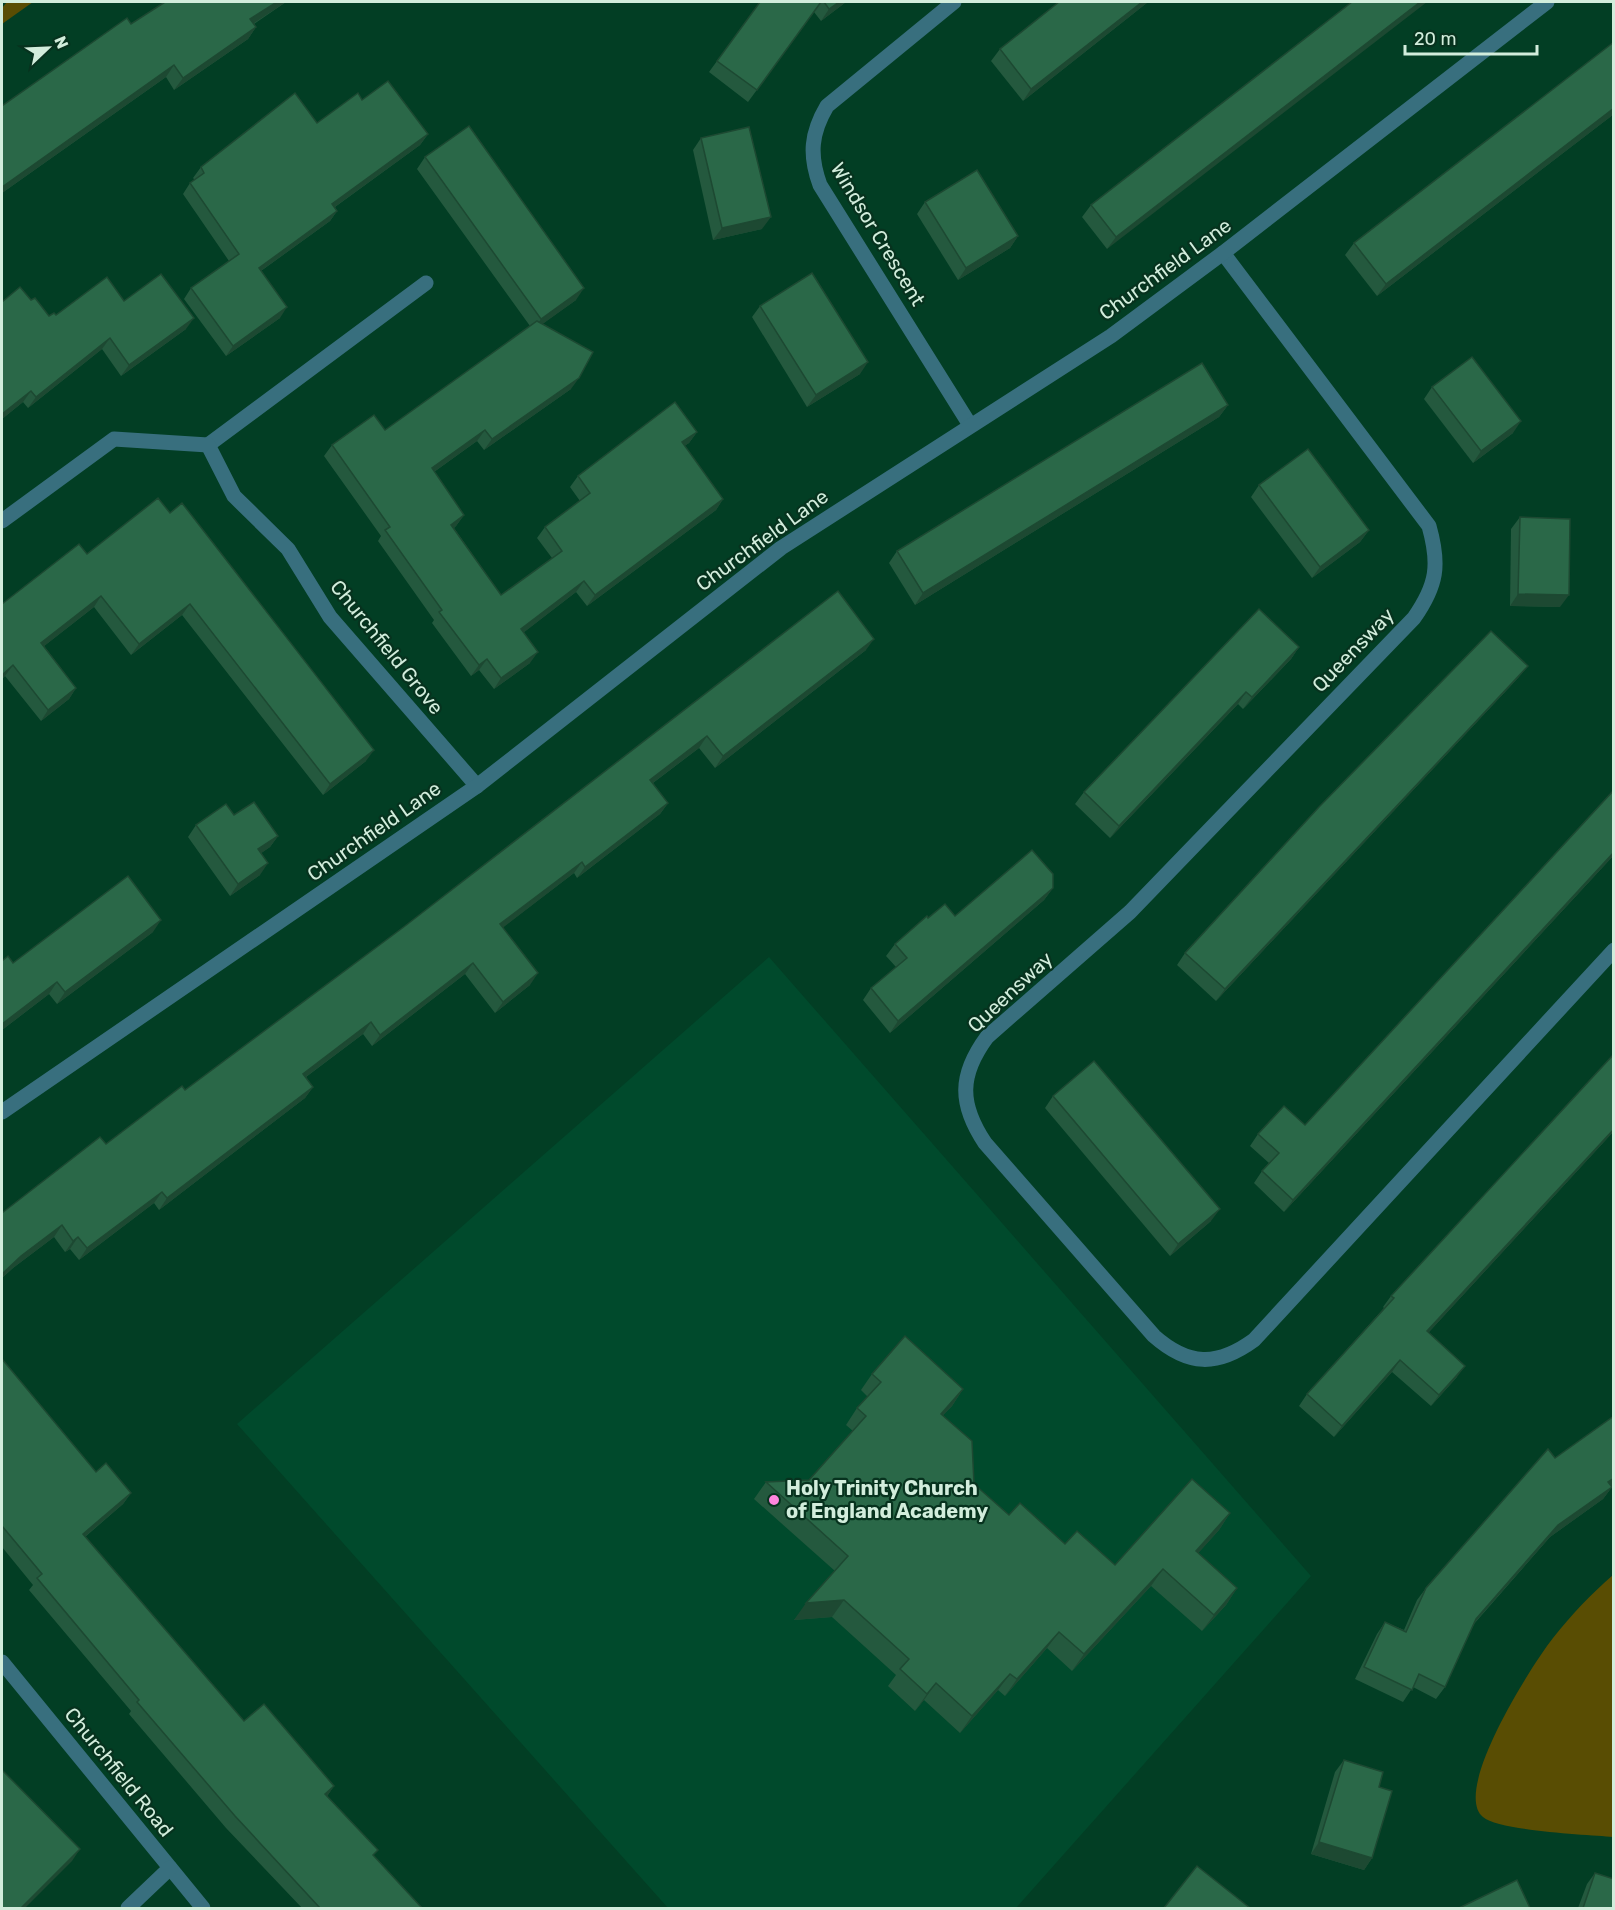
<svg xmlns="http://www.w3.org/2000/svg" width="1615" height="1910" font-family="Rubik,sans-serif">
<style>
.built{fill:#004a2c}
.green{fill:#594d03}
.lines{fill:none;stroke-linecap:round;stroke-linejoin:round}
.minor{stroke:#386f7e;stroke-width:15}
.wall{fill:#24593e}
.shaded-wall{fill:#1d4932}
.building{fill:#2a6848;stroke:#1d4932;stroke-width:1.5}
.poi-dot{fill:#ff85de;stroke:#07321e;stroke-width:2}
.labels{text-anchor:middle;stroke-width:4.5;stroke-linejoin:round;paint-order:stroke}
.street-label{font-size:20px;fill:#d2eddc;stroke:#07321e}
.poi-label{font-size:20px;font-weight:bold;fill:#d2eddc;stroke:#07321e;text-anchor:start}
</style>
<rect width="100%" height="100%" fill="#023e24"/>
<path class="built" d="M 769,957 L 1311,1576 L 1016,1908 L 668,1908 L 237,1424 Z"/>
<g class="green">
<path d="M 7,2 L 33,2 L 2,24 L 2,8 Z"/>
<path d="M 1613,1575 L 1613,1837 C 1589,1835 1499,1831 1483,1817 C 1451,1791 1533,1663 1553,1638 C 1571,1615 1591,1594 1613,1575 Z"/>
</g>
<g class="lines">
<g class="minor">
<path d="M 954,2 L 827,106 C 811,133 809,155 820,185 L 970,425"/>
<path d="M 1223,253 L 1429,526 C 1440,565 1437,585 1414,618 L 1130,912 L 987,1037 C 959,1075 959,1104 985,1143 L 1154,1336 C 1188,1366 1217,1367 1254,1340 L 1614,950"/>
<path d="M 208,445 L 426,283"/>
<path d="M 2,521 L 114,439 L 208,445 L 234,496 L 288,549 L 330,617 L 477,786"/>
<path d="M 2,1112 L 477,786 L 781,548 L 1111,336 L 1223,253 L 1547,2"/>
<path d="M 2,1662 L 203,1908"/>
<path d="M 128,1908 L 170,1868"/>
</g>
</g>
<g class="wall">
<path d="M 165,2 L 286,2 L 254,24 L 256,27 L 248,39 L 174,90 L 166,77 L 2,193 L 2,106 L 131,24 Z"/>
<path d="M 760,2 L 846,2 L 821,21 L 814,12 L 748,102 L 709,72 Z"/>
<path d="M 1059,2 L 1148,2 L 1023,101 L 991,61 L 1000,49 Z"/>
<path d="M 1352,2 L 1107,249 L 1082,217 L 1091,205 Z"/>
<path d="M 1614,42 L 1614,114 L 1377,296 L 1345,255 L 1354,243 Z"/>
<path d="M 362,100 L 428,134 L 420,145 L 335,207 L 337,211 L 330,221 L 261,271 L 280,318 L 226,356 L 184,299 L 191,288 L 229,261 L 183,194 L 190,183 L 195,180 L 193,178 L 201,167 L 317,123 Z"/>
<path d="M 701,138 L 762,229 L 713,240 L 693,150 Z"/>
<path d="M 425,157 L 576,300 L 542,324 L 571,389 L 484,450 L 477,441 L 434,472 L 464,515 L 456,526 L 454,528 L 501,595 L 552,558 L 537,538 L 545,527 L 580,501 L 570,487 L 578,476 L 697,432 L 689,443 L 684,446 L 723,499 L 716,510 L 587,606 L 576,592 L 524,632 L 530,663 L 494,689 L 479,670 L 471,676 L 432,623 L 434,620 L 378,541 L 381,536 L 324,456 L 332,445 L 385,430 L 530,326 L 417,169 Z"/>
<path d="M 925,202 L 1018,236 L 1010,248 L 958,280 L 917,214 Z"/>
<path d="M 31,300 L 49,316 L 124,301 L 186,329 L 121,376 L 102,349 L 28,408 L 23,402 L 2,419 L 2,302 Z"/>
<path d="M 760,306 L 860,374 L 807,407 L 752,317 Z"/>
<path d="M 1432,387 L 1513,433 L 1473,463 L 1424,399 Z"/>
<path d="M 1228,405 L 1219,417 L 915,605 L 889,563 L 897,551 Z"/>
<path d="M 1259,485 L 1369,530 L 1360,542 L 1312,578 L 1251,497 Z"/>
<path d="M 158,498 L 366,761 L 323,795 L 182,615 L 131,655 L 94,607 L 44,646 L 76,688 L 69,699 L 41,721 L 5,676 L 2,679 L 2,604 L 87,554 Z"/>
<path d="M 1520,517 L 1560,607 L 1510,606 L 1511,529 Z"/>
<path d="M 838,591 L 866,650 L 715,768 L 699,748 L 653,783 L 668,803 L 660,814 L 577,878 L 574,873 L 503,927 L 530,985 L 495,1013 L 465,974 L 372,1046 L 363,1034 L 306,1077 L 313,1087 L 305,1098 L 159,1210 L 154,1203 L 79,1260 L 70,1249 L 65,1252 L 54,1237 L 13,1268 L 2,1278 L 2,1213 L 106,1144 L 185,1090 L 405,926 Z"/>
<path d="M 1299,647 L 1291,659 L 1243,709 L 1238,704 L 1110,838 L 1075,804 L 1084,792 Z"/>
<path d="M 1519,677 L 1216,1001 L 1177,965 L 1185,953 Z"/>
<path d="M 1614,790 L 1614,855 L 1284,1212 L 1254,1183 L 1262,1171 L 1269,1163 L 1250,1146 L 1258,1134 L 1305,1125 Z"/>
<path d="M 234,815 L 278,836 L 270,847 L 261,853 L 260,875 L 230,896 L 188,837 L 196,825 Z"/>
<path d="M 1053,888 L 1044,900 L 890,1033 L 863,1000 L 871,988 L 896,967 L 886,956 L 895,944 L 928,918 L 955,916 Z"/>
<path d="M 153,932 L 57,1004 L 49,994 L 2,1030 L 2,961 L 13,963 Z"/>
<path d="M 1614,1054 L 1614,1131 L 1428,1333 L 1457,1377 L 1431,1406 L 1392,1372 L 1334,1437 L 1299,1406 L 1307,1394 L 1384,1308 L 1383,1307 L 1391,1296 Z"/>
<path d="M 1053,1096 L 1211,1221 L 1170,1256 L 1045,1108 Z"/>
<path d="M 2,1359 L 96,1472 L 131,1493 L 123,1504 L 85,1537 L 244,1721 L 334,1786 L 327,1796 L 374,1856 L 422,1908 L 302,1908 L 226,1828 L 129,1714 L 131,1711 L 29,1590 L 33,1585 L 2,1547 Z"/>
<path d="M 872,1374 L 963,1389 L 952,1406 L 943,1415 L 974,1484 L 1009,1515 L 1065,1544 L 1115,1565 L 1230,1513 L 1219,1530 L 1198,1553 L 1237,1588 L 1226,1605 L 1202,1631 L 1151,1586 L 1072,1671 L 1047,1648 L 1005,1696 L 998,1690 L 960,1733 L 924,1700 L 915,1711 L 888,1686 L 896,1675 L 832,1617 L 794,1620 L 835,1571 L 754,1499 L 766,1482 L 809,1480 L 853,1431 L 846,1425 L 857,1408 L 868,1397 L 861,1390 Z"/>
<path d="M 1614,1416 L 1614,1486 L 1612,1487 L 1603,1499 L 1550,1537 L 1474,1624 L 1445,1687 L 1436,1699 L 1413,1687 L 1403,1702 L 1355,1679 L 1377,1634 L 1385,1622 L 1404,1630 L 1417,1600 L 1426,1588 L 1555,1458 Z"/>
<path d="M 1344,1760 L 1379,1787 L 1372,1858 L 1364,1870 L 1311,1854 L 1335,1772 Z"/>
<path d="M 1595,1873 L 1614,1908 L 1578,1908 L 1587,1884 Z"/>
</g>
<g class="shaded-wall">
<path d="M 277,2 L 286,2 L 242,31 L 250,19 Z"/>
<path d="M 839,2 L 846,2 L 821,21 L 829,9 Z"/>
<path d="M 1142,2 L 1148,2 L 1023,101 L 1031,89 Z"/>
<path d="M 1420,2 L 1427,2 L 1107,249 L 1116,237 Z"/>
<path d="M 256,27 L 248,39 L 174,90 L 183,78 Z"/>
<path d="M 174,65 L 166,77 L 2,193 L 2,187 Z"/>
<path d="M 1614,108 L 1614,114 L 1377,296 L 1386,284 Z"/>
<path d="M 428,134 L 420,145 L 325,214 L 332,204 Z"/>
<path d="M 337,211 L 330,221 L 251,278 L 259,268 Z"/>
<path d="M 771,217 L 762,229 L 713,240 L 722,228 Z"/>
<path d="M 1018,236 L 1010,248 L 958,280 L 966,268 Z"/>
<path d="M 584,288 L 576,300 L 533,331 L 541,319 Z"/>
<path d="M 287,307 L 280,318 L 226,356 L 233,346 Z"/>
<path d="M 194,318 L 186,329 L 121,376 L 129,365 Z"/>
<path d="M 110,338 L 102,349 L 28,408 L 36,397 Z"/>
<path d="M 868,362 L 860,374 L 807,407 L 816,395 Z"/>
<path d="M 579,378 L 571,389 L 484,450 L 492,439 Z"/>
<path d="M 31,391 L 23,402 L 2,419 L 2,414 Z"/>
<path d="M 1228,405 L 1219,417 L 915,605 L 923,593 Z"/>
<path d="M 1521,421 L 1513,433 L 1473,463 L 1481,451 Z"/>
<path d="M 485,430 L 477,441 L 424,479 L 432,468 Z"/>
<path d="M 697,432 L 689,443 L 674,453 L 682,442 Z"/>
<path d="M 723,499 L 716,510 L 587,606 L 595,595 Z"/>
<path d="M 464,515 L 456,526 L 443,536 L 451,525 Z"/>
<path d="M 1369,530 L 1360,542 L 1312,578 L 1320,567 Z"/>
<path d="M 584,581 L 576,592 L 514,640 L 521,629 Z"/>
<path d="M 1518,594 L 1569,595 L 1560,607 L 1510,606 Z"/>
<path d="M 101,596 L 94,607 L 34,654 L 41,643 Z"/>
<path d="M 190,604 L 182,615 L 131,655 L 139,644 Z"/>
<path d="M 874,639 L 866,650 L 715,768 L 723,756 Z"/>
<path d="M 1299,647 L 1291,659 L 1243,709 L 1252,697 Z"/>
<path d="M 538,652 L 530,663 L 494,689 L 501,678 Z"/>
<path d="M 487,659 L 479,670 L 471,676 L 479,665 Z"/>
<path d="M 13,665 L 5,676 L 2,679 L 2,675 Z"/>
<path d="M 1528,666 L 1519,677 L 1216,1001 L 1225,989 Z"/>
<path d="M 76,688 L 69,699 L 41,721 L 48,710 Z"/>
<path d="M 1246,692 L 1238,704 L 1110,838 L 1119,826 Z"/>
<path d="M 707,736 L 699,748 L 642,791 L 650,780 Z"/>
<path d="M 374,750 L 366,761 L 323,795 L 330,784 Z"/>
<path d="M 668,803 L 660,814 L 577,878 L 585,867 Z"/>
<path d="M 278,836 L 270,847 L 250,861 L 258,849 Z"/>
<path d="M 1614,852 L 1614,855 L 1284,1212 L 1293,1200 Z"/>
<path d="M 582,862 L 574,873 L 492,936 L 500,924 Z"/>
<path d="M 268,863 L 260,875 L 230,896 L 238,884 Z"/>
<path d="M 1053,888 L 1044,900 L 890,1033 L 898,1021 Z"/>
<path d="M 161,920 L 153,932 L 57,1004 L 65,992 Z"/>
<path d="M 473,963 L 465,974 L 372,1046 L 380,1035 Z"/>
<path d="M 538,973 L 530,985 L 495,1013 L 503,1002 Z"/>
<path d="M 57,982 L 49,994 L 2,1030 L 2,1024 Z"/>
<path d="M 371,1022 L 363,1034 L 295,1085 L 303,1074 Z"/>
<path d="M 313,1087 L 305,1098 L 159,1210 L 167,1198 Z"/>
<path d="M 1614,1129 L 1614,1131 L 1419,1343 L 1427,1331 Z"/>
<path d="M 162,1192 L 154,1203 L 79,1260 L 87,1248 Z"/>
<path d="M 1220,1209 L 1211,1221 L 1170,1256 L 1178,1244 Z"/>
<path d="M 62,1225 L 54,1237 L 13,1268 L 2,1278 L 2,1274 L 21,1256 Z"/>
<path d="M 78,1237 L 70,1249 L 65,1252 L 73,1241 Z"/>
<path d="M 1400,1360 L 1392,1372 L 1334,1437 L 1342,1426 Z"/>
<path d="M 1465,1366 L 1457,1377 L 1431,1406 L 1439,1395 Z"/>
<path d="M 963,1389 L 952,1406 L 929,1430 L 941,1414 Z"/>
<path d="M 1614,1478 L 1614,1486 L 1600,1493 L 1608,1482 Z"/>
<path d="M 1612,1487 L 1603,1499 L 1550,1537 L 1468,1630 L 1476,1619 L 1558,1525 Z"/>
<path d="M 131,1493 L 123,1504 L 75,1545 L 83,1534 Z"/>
<path d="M 1230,1513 L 1219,1530 L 1185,1568 L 1196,1551 Z"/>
<path d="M 1163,1569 L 1151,1586 L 1072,1671 L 1084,1654 Z"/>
<path d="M 1237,1588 L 1226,1605 L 1202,1631 L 1214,1615 Z"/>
<path d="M 844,1600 L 832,1617 L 794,1620 L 806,1603 Z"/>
<path d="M 1059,1632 L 1047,1648 L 1005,1696 L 1017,1679 Z"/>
<path d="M 1010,1674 L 998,1690 L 960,1733 L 972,1716 Z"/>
<path d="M 936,1683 L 924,1700 L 915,1711 L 927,1694 Z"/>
<path d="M 334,1786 L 326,1798 L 325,1794 Z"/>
<path d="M 1319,1842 L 1372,1858 L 1364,1870 L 1311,1854 Z"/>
<path d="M 80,1849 L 72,1861 L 25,1908 L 21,1908 Z"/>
</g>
<g class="building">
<path d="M 165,2 L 277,2 L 250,19 L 256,27 L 183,78 L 174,65 L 2,187 L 2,106 L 127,18 L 131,24 Z"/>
<path d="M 760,2 L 821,2 L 757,90 L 717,61 Z"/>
<path d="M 824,2 L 839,2 L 829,9 Z"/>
<path d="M 1059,2 L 1142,2 L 1031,89 L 1000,49 Z"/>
<path d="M 1352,2 L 1420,2 L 1116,237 L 1091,205 Z"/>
<path d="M 1614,42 L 1614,108 L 1386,284 L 1354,243 Z"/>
<path d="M 388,81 L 428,134 L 332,204 L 337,211 L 259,268 L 287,307 L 233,346 L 191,288 L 239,254 L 190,183 L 204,173 L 201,167 L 295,93 L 317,123 L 358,93 L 362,100 Z"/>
<path d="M 469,126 L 584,288 L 541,319 L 425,157 Z"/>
<path d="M 749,127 L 771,217 L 722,228 L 701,138 Z"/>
<path d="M 977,170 L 1018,236 L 966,268 L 925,202 Z"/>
<path d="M 812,273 L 868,362 L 816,395 L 760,306 Z"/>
<path d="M 161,274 L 194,318 L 129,365 L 110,338 L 36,397 L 31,391 L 2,414 L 2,302 L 20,287 L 31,300 L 35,298 L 49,316 L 54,313 L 56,315 L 107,277 L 124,301 Z"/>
<path d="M 537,321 L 593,352 L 579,378 L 492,439 L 485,430 L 432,468 L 464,515 L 451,525 L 501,595 L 562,551 L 545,527 L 590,493 L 578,476 L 675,402 L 697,432 L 682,442 L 723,499 L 595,595 L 584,581 L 521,629 L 538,652 L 501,678 L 487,659 L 479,665 L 439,612 L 442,610 L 385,530 L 390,527 L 332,445 L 374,415 L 385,430 Z"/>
<path d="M 1472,357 L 1521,421 L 1481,451 L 1432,387 Z"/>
<path d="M 1202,363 L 1228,405 L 923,593 L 897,551 Z"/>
<path d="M 1308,449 L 1369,530 L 1320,567 L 1259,485 Z"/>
<path d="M 158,498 L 170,513 L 182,503 L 374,750 L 330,784 L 190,604 L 139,644 L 101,596 L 41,643 L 76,688 L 48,710 L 13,665 L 2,675 L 2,604 L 79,544 L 87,554 Z"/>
<path d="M 1520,517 L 1570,519 L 1569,595 L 1518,594 Z"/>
<path d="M 838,591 L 874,639 L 723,756 L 707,736 L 650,780 L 668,803 L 585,867 L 582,862 L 500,924 L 538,973 L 503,1002 L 473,963 L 380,1035 L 371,1022 L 303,1074 L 313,1087 L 167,1198 L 162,1192 L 87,1248 L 78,1237 L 73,1241 L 62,1225 L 21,1256 L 2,1274 L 2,1213 L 100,1137 L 106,1144 L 182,1086 L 185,1090 L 405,926 Z"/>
<path d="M 1259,609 L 1299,647 L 1252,697 L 1246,692 L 1119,826 L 1084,792 Z"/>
<path d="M 1491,631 L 1528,666 L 1225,989 L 1185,953 L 1319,807 Z"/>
<path d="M 1614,790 L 1614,852 L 1293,1200 L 1262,1171 L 1279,1153 L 1258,1134 L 1284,1106 L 1305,1125 Z"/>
<path d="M 254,802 L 278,836 L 258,849 L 268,863 L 238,884 L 196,825 L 226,804 L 234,815 Z"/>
<path d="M 1032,850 L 1053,874 L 1053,888 L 898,1021 L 871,988 L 907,958 L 895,944 L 927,916 L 928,918 L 945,904 L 955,916 Z"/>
<path d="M 128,876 L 161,920 L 65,992 L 57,982 L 2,1024 L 2,961 L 8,956 L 13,963 Z"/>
<path d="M 1614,1054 L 1614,1129 L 1427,1331 L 1465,1366 L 1439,1395 L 1400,1360 L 1342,1426 L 1307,1394 L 1394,1298 L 1391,1296 Z"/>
<path d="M 1094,1061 L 1220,1209 L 1178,1244 L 1053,1096 Z"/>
<path d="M 905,1336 L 963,1389 L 941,1414 L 972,1441 L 974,1484 L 1009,1515 L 1020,1503 L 1065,1544 L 1077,1531 L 1115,1565 L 1192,1479 L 1230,1513 L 1196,1551 L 1237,1588 L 1214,1615 L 1163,1569 L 1084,1654 L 1059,1632 L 1017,1679 L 1010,1674 L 972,1716 L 936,1683 L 927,1694 L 900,1669 L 909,1659 L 844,1600 L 806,1603 L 848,1556 L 766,1482 L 809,1480 L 866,1416 L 857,1408 L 881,1382 L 872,1374 Z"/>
<path d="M 2,1359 L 96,1472 L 106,1463 L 131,1493 L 83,1534 L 244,1721 L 264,1704 L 334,1786 L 325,1794 L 378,1850 L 373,1855 L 422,1908 L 320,1908 L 235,1816 L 137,1702 L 139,1700 L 37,1578 L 42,1574 L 2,1526 Z"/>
<path d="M 1614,1416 L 1614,1478 L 1608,1482 L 1612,1487 L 1558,1525 L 1476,1619 L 1445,1687 L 1419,1674 L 1412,1690 L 1364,1667 L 1385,1622 L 1406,1632 L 1426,1588 L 1548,1449 L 1555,1458 Z"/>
<path d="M 1344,1760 L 1383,1772 L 1379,1787 L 1392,1791 L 1372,1858 L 1319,1842 Z"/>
<path d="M 2,1770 L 80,1849 L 21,1908 L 2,1908 Z"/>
<path d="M 1197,1866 L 1250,1908 L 1164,1908 Z"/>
<path d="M 1595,1873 L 1614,1879 L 1614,1908 L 1583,1908 Z"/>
<path d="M 1517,1880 L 1530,1908 L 1459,1908 Z"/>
</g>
<circle class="poi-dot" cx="774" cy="1500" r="6"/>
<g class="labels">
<g class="street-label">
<text transform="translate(878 234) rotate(59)" y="7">Windsor Crescent</text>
<text transform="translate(1165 269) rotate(-36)" y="7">Churchfield Lane</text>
<text transform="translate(762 540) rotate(-36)" y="7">Churchfield Lane</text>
<text transform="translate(387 647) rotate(51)" y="7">Churchfield Grove</text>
<text transform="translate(1353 650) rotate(-46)" y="7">Queensway</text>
<text transform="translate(374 831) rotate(-35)" y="7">Churchfield Lane</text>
<text transform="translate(1010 992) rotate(-43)" y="7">Queensway</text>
<text transform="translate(119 1772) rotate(51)" y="7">Churchfield Road</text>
</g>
<g class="poi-label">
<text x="786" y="1495">Holy Trinity Church<tspan x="786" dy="23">of England Academy</tspan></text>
</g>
</g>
<rect width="1615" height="1910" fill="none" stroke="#d2eddc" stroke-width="6"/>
<g transform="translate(48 48) rotate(67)" stroke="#07321e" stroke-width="4.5" paint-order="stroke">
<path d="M0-4.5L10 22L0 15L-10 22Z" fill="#d2eddc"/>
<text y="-9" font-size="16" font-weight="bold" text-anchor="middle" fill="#d2eddc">N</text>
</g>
<path d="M1405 45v9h132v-9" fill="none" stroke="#d2eddc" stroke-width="3"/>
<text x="1414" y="45" font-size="18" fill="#d2eddc" stroke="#07321e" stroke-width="4.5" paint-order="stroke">20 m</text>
</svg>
